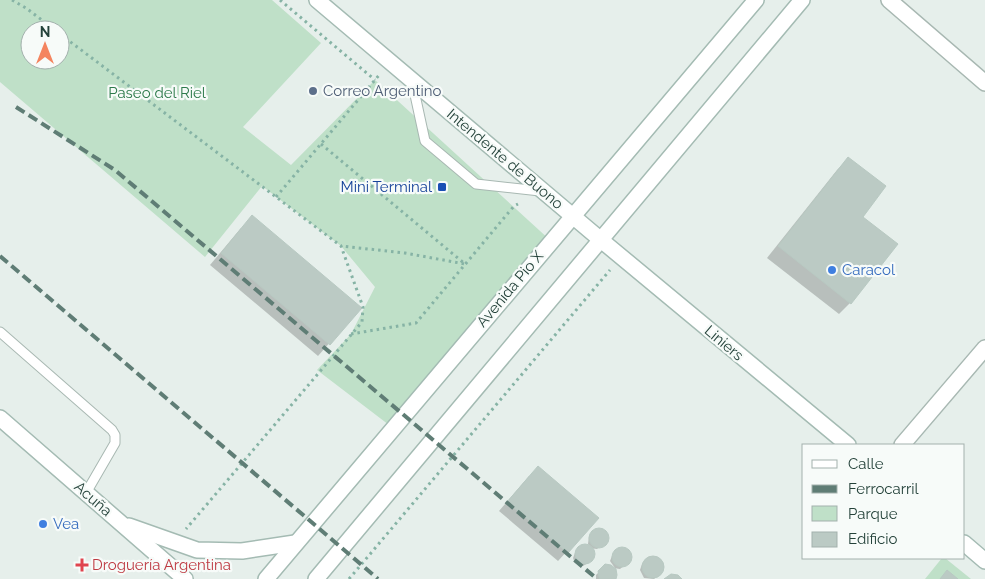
<svg xmlns="http://www.w3.org/2000/svg" width="985" height="579" font-family="Raleway,sans-serif">
<style>
.green{fill:#bfe0c8;fill-rule:evenodd}
.shadow{fill:#0003}
.building{fill:#bbcac4;stroke:#b8c9c2}
.lines{fill:none;stroke-linecap:round;stroke-linejoin:round}
.lane-casing{stroke:#a8b8b2;stroke-width:11}
.street-casing{stroke:#a8b8b2;stroke-width:18}
.secondary-casing{stroke:#a4bbb3;stroke-width:18}
.path{stroke:#86b3a5;stroke-width:3;stroke-dasharray:2.5 4;stroke-linecap:butt}
.lane{stroke:#fff;stroke-width:9}
.street{stroke:#fff;stroke-width:15}
.secondary{stroke:#fff;stroke-width:15}
.rail{stroke:#5f7d75;stroke-width:4;stroke-dasharray:10 5;stroke-linecap:butt}
.service-dot{fill:#5c6f8a;stroke:#f7fbf9;stroke-width:2}
.transit-dot{fill:#1a4fb4;stroke:#f7fbf9;stroke-width:2}
.shop-dot{fill:#3f7fe0;stroke:#f7fbf9;stroke-width:2}
.health-dot{fill:#e0444e;stroke:#f7fbf9;stroke-width:2}
.labels{text-anchor:middle;stroke-width:4.5;stroke-linejoin:round;paint-order:stroke}
.service-label{font-size:15px;fill:#4e5e75;stroke:#f7fbf9;text-anchor:start}
.park-label{font-size:15px;fill:#2d7a4b;stroke:#f7fbf9}
.street-label{font-size:15px;fill:#24423a;stroke:#f7fbf9}
.transit-label{font-size:15px;fill:#164399;stroke:#f7fbf9;text-anchor:end}
.shop-label{font-size:15px;fill:#366cbe;stroke:#f7fbf9;text-anchor:start}
.health-label{font-size:15px;fill:#be3a42;stroke:#f7fbf9;text-anchor:start}
</style>
<rect width="100%" height="100%" fill="#e6efeb"/>
<g class="green">
<path d="M 0,0 L 272,0 L 321,43 L 243,127 L 291,165 L 375,80 L 551,241 L 393,428 L 317,370 L 351,334 L 375,287 L 341,246 L 262,186 L 205,257 L 0,82 ZM 30,30 L 60,30 L 60,60 L 30,60 Z"/>
<path d="M 942,558 L 945,558 L 971,579 L 925,579 Z"/>
</g>
<g class="shadow">
<path d="M 849,158 L 861,217 L 850,303 L 839,314 L 767,258 L 837,170 Z"/>
<path d="M 241,228 L 360,308 L 318,356 L 210,265 Z"/>
<path d="M 529,476 L 597,518 L 558,561 L 499,511 Z"/>
<path d="M 597,530 L 602,530 L 607,536 L 607,541 L 597,549 L 589,548 L 593,552 L 591,560 L 588,563 L 583,566 L 575,563 L 573,558 L 575,553 L 583,546 L 590,546 L 588,544 L 589,536 Z"/>
<path d="M 620,549 L 625,549 L 630,555 L 630,561 L 620,569 L 613,568 L 614,579 L 596,579 L 596,575 L 605,566 L 615,568 L 610,561 L 612,556 Z"/>
<path d="M 651,557 L 658,558 L 662,563 L 662,572 L 654,579 L 644,578 L 640,570 L 642,564 Z"/>
</g>
<g class="building">
<path d="M 848,157 L 886,186 L 863,217 L 898,244 L 851,304 L 778,246 Z"/>
<path d="M 252,215 L 362,308 L 330,345 L 221,253 Z"/>
<path d="M 538,466 L 599,518 L 568,553 L 507,502 Z"/>
<circle cx="599" cy="538" r="10"/>
<circle cx="585" cy="554" r="10"/>
<circle cx="622" cy="557" r="10"/>
<circle cx="653" cy="567" r="11"/>
<path d="M 605,564 L 611,565 L 616,569 L 617,575 L 616,579 L 600,579 L 599,577 L 598,571 Z"/>
<path d="M 947,570 L 958,579 L 940,579 Z"/>
<path d="M 671,574 L 678,575 L 682,579 L 664,579 Z"/>
</g>
<g class="lines">
<g class="lane-casing">
<g id="lane">
<path d="M 412,81 L 425,141 L 476,184 L 540,191"/>
<path d="M 0,332 L 112,430 L 115,435 L 115,443 L 86,493"/>
</g>
</g>
<g class="street-casing">
<g id="street">
<path d="M 889,0 L 985,83"/>
<path d="M 902,445 L 985,348"/>
</g>
</g>
<g class="secondary-casing">
<g id="secondary">
<path d="M 317,0 L 601,240 L 848,445"/>
<path d="M 0,418 L 185,579"/>
<path d="M 129,526 L 197,550 L 242,551 L 295,543"/>
<path d="M 964,543 L 985,561"/>
<path d="M 266,579 L 756,0"/>
<path d="M 316,579 L 802,0"/>
</g>
</g>
<g class="path">
<path d="M 12,0 L 26,8 L 55,30"/>
<path d="M 280,0 L 375,80"/>
<path d="M 60,34 L 341,246 L 363,307 L 362,322 L 186,529"/>
<path d="M 321,144 L 465,264 L 405,253 L 341,246"/>
<path d="M 276,197 L 380,74"/>
<path d="M 351,334 L 416,323 L 514,206 L 518,204"/>
<path d="M 349,579 L 610,270"/>
</g>
<use href="#lane" class="lane"/>
<use href="#street" class="street"/>
<use href="#secondary" class="secondary"/>
<g class="rail">
<path d="M 16,107 L 115,170 L 597,579"/>
<path d="M 0,256 L 378,579"/>
</g>
</g>
<circle class="service-dot" cx="313" cy="91" r="5"/>
<rect class="transit-dot" x="437" y="182" width="10" height="10" rx="2.5"/>
<g class="shop-dot">
<circle cx="832" cy="270" r="5"/>
<circle cx="43" cy="524" r="5"/>
</g>
<path class="health-dot" d="M79.5 557.5h5v5h5v5h-5v5h-5v-5h-5v-5h5z"/>
<g class="labels">
<g class="service-label">
<text x="323" y="96">Correo Argentino</text>
</g>
<g class="park-label">
<text x="157" y="98">Paseo del Riel</text>
</g>
<g class="street-label">
<text transform="translate(505 159) rotate(40)" y="5">Intendente de Buono</text>
<text transform="translate(510 289) rotate(-50)" y="5">Avenida Pio X</text>
<text transform="translate(724 343) rotate(40)" y="5">Liniers</text>
<text transform="translate(93 499) rotate(41)" y="5">Acuña</text>
</g>
<g class="transit-label">
<text x="432" y="192">Mini Terminal</text>
</g>
<g class="shop-label">
<text x="842" y="275">Caracol</text>
<text x="53" y="529">Vea</text>
</g>
<g class="health-label">
<text x="92" y="570">Droguería Argentina</text>
</g>
</g>
<rect x="802" y="444" width="162" height="115" fill="#f7fbf9" stroke="#a3b1ad"/>
<rect x="812" y="460" width="25" height="8" fill="#ffffff" stroke="#a3b1ad"/>
<text x="848" y="469" font-size="15" fill="#24423a">Calle</text>
<rect x="812" y="485" width="25" height="8" fill="#5f7d75" stroke="#a3b1ad"/>
<text x="848" y="494" font-size="15" fill="#24423a">Ferrocarril</text>
<rect x="812" y="506" width="25" height="15" fill="#bfe0c8" stroke="#a3b1ad"/>
<text x="848" y="519" font-size="15" fill="#24423a">Parque</text>
<rect x="812" y="532" width="25" height="15" fill="#bbcac4" stroke="#a3b1ad"/>
<text x="848" y="544" font-size="15" fill="#24423a">Edificio</text>
<g transform="translate(45 45)"><circle r="24" fill="#f7fbf9" stroke="#a3b1ad"/>
<path d="M0-4L9 19L0 12L-9 19Z" fill="#f4845f"/>
<text y="-8" font-size="14" font-weight="bold" text-anchor="middle" fill="#24423a">N</text>
</g>
</svg>
